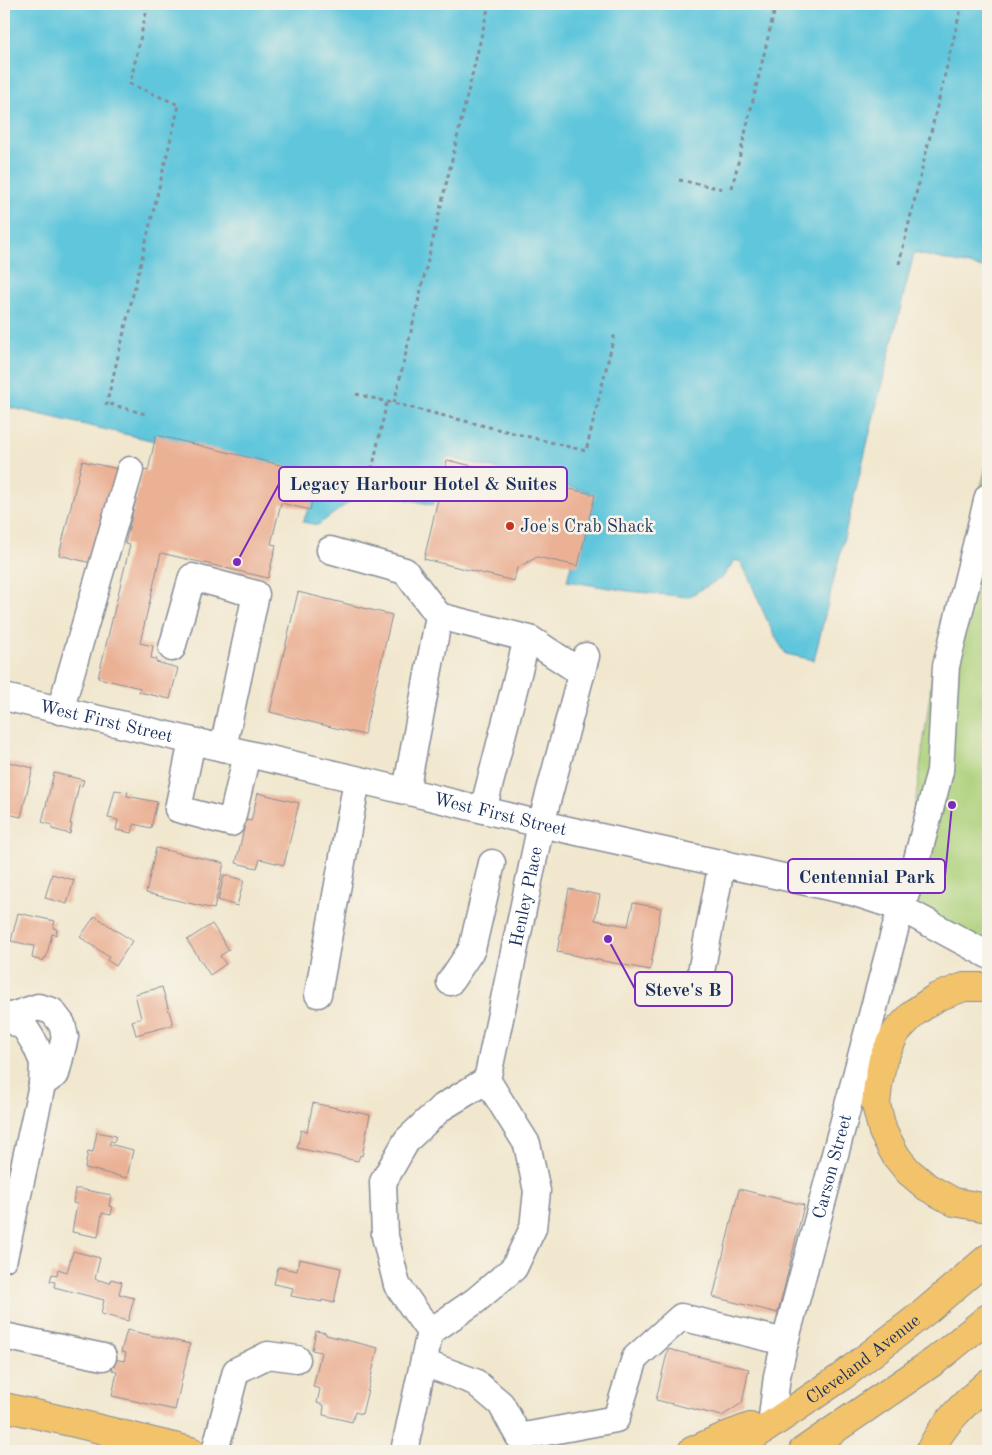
<svg xmlns="http://www.w3.org/2000/svg" width="992" height="1455" font-family="'Old Standard TT',serif">
<style>
.green{fill:#acd079;stroke:#64806c}
.water{fill:#5fc6dc;stroke:#3d7a9d}
.building{fill:#ebb195}
.lines{fill:none;stroke-linecap:round;stroke-linejoin:round}
.minor-casing{stroke:#868b96;stroke-width:29}
.major-casing{stroke:#868b96;stroke-width:30}
.path{stroke:#868b96;stroke-width:3;stroke-dasharray:4 4;stroke-linecap:butt}
.minor{stroke:#fff;stroke-width:26}
.major{stroke:#f2c36a;stroke-width:28}
.poi-dot{fill:#c8321e;stroke:#f7f3e8;stroke-width:2}
.labels{text-anchor:middle;stroke-width:5;stroke-linejoin:round;paint-order:stroke}
.poi-label{font-size:18px;fill:#1b2f5e;stroke:#f7f3e8;text-anchor:start}
.street-label{font-size:18px;fill:#1b2f5e;stroke:#f7f3e8}
.leader{fill:none;stroke:#7b2cbf;stroke-width:2}
.callout-dot{fill:#7b2cbf;stroke:#f7f3e8;stroke-width:2}
.callout{fill:#f7f3e8;stroke:#7b2cbf;stroke-width:2}
.callout-label{font-size:19px;text-anchor:middle;font-weight:bold;fill:#1b2f5e}
</style>
<rect width="100%" height="100%" fill="#f7f3e8"/>
<filter id="ink" filterUnits="userSpaceOnUse"><feTurbulence type="fractalNoise" baseFrequency=".02" numOctaves="2"/><feDisplacementMap in="SourceGraphic" scale="10" xChannelSelector="R" yChannelSelector="G"/><feConvolveMatrix kernelMatrix="1 2 1 2 8 2 1 2 1" color-interpolation-filters="sRGB"/></filter>
<filter id="wash" filterUnits="userSpaceOnUse"><feTurbulence type="fractalNoise" baseFrequency=".0096" numOctaves="4" result="noise"/><feDisplacementMap in="SourceGraphic" scale="20" xChannelSelector="R" yChannelSelector="G"/><feGaussianBlur stdDeviation="1.12" result="paint"/><feColorMatrix in="noise" values="0 0 0 0 0 0 0 0 0 0 0 0 0 0 0 0 0 1.4 0 .05"/><feComposite in="paint" operator="in"/></filter>
<g filter="url(#wash)">
<rect width="100%" height="100%" fill="#f1e7ce"/>
<path class="green" d="M 988,459 L 988,955 L 901,908 L 932,680 Z"/>
<path class="water" d="M 4,4 L 988,4 L 988,269 L 914,253 L 814,660 L 786,654 C 766,626 757,592 741,562 L 735,560 L 723,577 L 688,597 L 628,591 L 567,581 L 589,492 L 446,457 L 433,505 L 366,490 L 318,525 L 303,522 L 316,490 L 318,479 L 4,406 Z"/>
<g id="blocks">
<g class="building">
<path d="M 156,435 L 318,474 L 310,510 L 281,503 L 271,544 L 276,545 L 268,578 L 161,553 L 140,643 L 153,646 L 151,658 L 157,659 L 156,662 L 178,668 L 170,699 L 139,692 L 140,688 L 98,678 L 130,545 L 125,544 L 143,470 L 148,471 Z"/>
<path d="M 447,460 L 595,495 L 578,566 L 537,557 L 517,568 L 514,581 L 424,559 Z"/>
<path d="M 82,461 L 118,469 L 95,564 L 59,555 Z"/>
<path d="M 298,592 L 392,615 L 364,735 L 270,712 Z"/>
<path d="M 4,761 L 33,768 L 21,817 L 4,813 Z"/>
<path d="M 54,773 L 84,780 L 82,786 L 79,785 L 70,824 L 72,824 L 70,834 L 52,829 L 52,825 L 42,822 Z"/>
<path d="M 115,790 L 128,792 L 127,796 L 157,802 L 151,828 L 134,824 L 132,833 L 116,830 L 118,820 L 108,818 Z"/>
<path d="M 258,793 L 299,803 L 284,865 L 260,859 L 257,868 L 236,863 L 246,820 L 251,821 Z"/>
<path d="M 156,848 L 224,863 L 214,909 L 146,893 Z"/>
<path d="M 52,874 L 74,880 L 67,904 L 45,898 Z"/>
<path d="M 224,875 L 244,880 L 237,906 L 218,900 Z"/>
<path d="M 569,889 L 600,895 L 595,920 L 628,926 L 633,903 L 661,908 L 650,970 L 557,952 Z"/>
<path d="M 18,913 L 55,921 L 53,928 L 57,929 L 56,935 L 52,934 L 46,958 L 44,958 L 43,961 L 32,958 L 34,946 L 11,941 Z"/>
<path d="M 95,916 L 132,941 L 116,966 L 107,960 L 109,957 L 80,937 Z"/>
<path d="M 212,924 L 229,950 L 220,956 L 226,964 L 210,975 L 187,940 Z"/>
<path d="M 162,987 L 173,1025 L 136,1035 L 132,1021 L 141,1018 L 135,994 Z"/>
<path d="M 313,1103 L 370,1115 L 362,1156 L 360,1155 L 358,1161 L 297,1148 L 301,1130 L 307,1132 Z"/>
<path d="M 97,1132 L 116,1136 L 114,1142 L 110,1141 L 109,1144 L 133,1150 L 127,1178 L 85,1168 L 88,1151 L 93,1152 Z"/>
<path d="M 75,1189 L 80,1189 L 111,1195 L 109,1206 L 113,1207 L 111,1215 L 102,1213 L 98,1237 L 72,1232 L 77,1204 L 73,1203 Z"/>
<path d="M 739,1189 L 804,1205 L 778,1313 L 713,1297 Z"/>
<path d="M 73,1251 L 100,1258 L 95,1279 L 110,1283 L 111,1279 L 122,1282 L 119,1294 L 134,1298 L 128,1321 L 101,1314 L 104,1300 L 54,1287 L 55,1282 L 50,1281 L 52,1274 L 57,1275 L 58,1269 L 67,1272 Z"/>
<path d="M 299,1259 L 341,1268 L 334,1303 L 322,1300 L 322,1302 L 291,1296 L 293,1288 L 274,1284 L 278,1267 L 297,1271 Z"/>
<path d="M 127,1330 L 190,1344 L 175,1410 L 112,1396 L 117,1372 L 112,1370 L 114,1359 L 124,1361 L 126,1353 L 121,1352 Z"/>
<path d="M 316,1331 L 326,1333 L 326,1335 L 378,1348 L 362,1414 L 355,1412 L 352,1422 L 323,1415 L 324,1405 L 317,1403 L 320,1389 L 313,1387 L 321,1352 L 312,1350 Z"/>
<path d="M 668,1349 L 749,1369 L 742,1403 L 722,1416 L 656,1400 Z"/>
</g>
</g>
</g>
<g filter="url(#ink)">
<use href="#blocks" fill-opacity="0" stroke="#868b96" stroke-width="1"/>
<g class="lines">
<g class="minor-casing">
<g id="minor">
<path d="M 330,550 L 405,571 L 439,616 L 406,791"/>
<path d="M 439,616 L 530,639 L 582,673"/>
<path d="M 172,648 L 192,577 L 256,594 L 223,748"/>
<path id="s1" d="M 4,697 L 360,780 L 541,824 L 852,892 L 901,908 L 988,955"/>
<path d="M 60,711 L 130,470"/>
<path d="M 192,741 L 178,809 L 231,823 L 247,754"/>
<path d="M 483,810 L 527,639"/>
<path d="M 701,972 L 722,863"/>
<path d="M 450,982 L 472,949 L 492,863"/>
<path d="M 318,994 L 357,780"/>
<path d="M 4,1016 L 25,1028 L 35,1044 L 43,1062 L 42,1085 L 4,1258"/>
<path d="M 8,1017 L 38,1007 L 52,1011 L 62,1024 L 65,1037 L 56,1074 L 42,1084"/>
<path d="M 430,1332 L 397,1285 L 385,1236 L 383,1182 L 407,1140 L 441,1108 L 487,1080"/>
<path d="M 4,1336 L 103,1357"/>
<path d="M 424,1363 L 475,1382 L 501,1404 L 519,1437 L 616,1419 L 635,1358 L 681,1317 L 785,1342"/>
<path id="s2" d="M 771,1425 L 777,1376 L 785,1342 L 891,944 L 901,908 L 914,871 L 940,771 L 946,666 L 988,497"/>
<path d="M 215,1451 L 236,1371 L 268,1355 L 297,1359"/>
<path id="s3" d="M 404,1451 L 430,1332 L 475,1301 L 514,1268 L 533,1228 L 537,1191 L 527,1144 L 487,1080 L 541,824 L 586,656"/>
</g>
</g>
<g class="major-casing">
<g id="major">
<path d="M 988,987 L 964,987 L 937,997 L 915,1012 L 896,1032 L 883,1059 L 878,1085 L 876,1105 L 883,1132 L 896,1156 L 908,1171 L 927,1187 L 954,1202 L 988,1208"/>
<path d="M 4,1407 L 71,1422 L 191,1451"/>
<path d="M 692,1451 L 726,1436 L 750,1427"/>
<path id="s4" d="M 732,1451 L 840,1378 L 926,1311 L 988,1258"/>
<path d="M 803,1451 L 936,1360 L 988,1318"/>
<path d="M 930,1451 C 943,1423 965,1403 988,1383"/>
</g>
</g>
<g class="path">
<path d="M 679,180 L 723,189"/>
<path d="M 732,188 L 776,4"/>
<path d="M 899,264 L 962,4"/>
<path d="M 356,394 L 586,451 L 615,332"/>
<path d="M 394,403 L 489,4"/>
<path d="M 110,404 L 145,414"/>
<path d="M 106,406 L 179,105 L 130,84 L 148,4"/>
<path d="M 367,493 L 387,401"/>
</g>
<use href="#minor" class="minor"/>
<use href="#major" class="major"/>
</g>
</g>
<circle class="poi-dot" cx="510" cy="526" r="5"/>
<g class="labels">
<g class="poi-label">
<text x="520" y="532">Joe's Crab Shack</text>
</g>
<g class="street-label">
<text dy="6" stroke="none"><textPath href="#s1" startOffset="105">West First Street</textPath></text>
<text dy="6" stroke="none"><textPath href="#s1" startOffset="510">West First Street</textPath></text>
<text dy="6" stroke="none"><textPath href="#s3" startOffset="620">Henley Place</textPath></text>
<text dy="6" stroke="none"><textPath href="#s2" startOffset="266">Carson Street</textPath></text>
<text dy="6" stroke="none"><textPath href="#s4" startOffset="160">Cleveland Avenue</textPath></text>
</g>
</g>
<path class="leader" d="M237 562L279 484M952 805L945 876M608 939L635 989"/>
<g class="callout-dot">
<circle cx="237" cy="562" r="5"/>
<circle cx="952" cy="805" r="5"/>
<circle cx="608" cy="939" r="5"/>
</g>
<g class="callout">
<rect x="279" y="467" width="288" height="34" rx="5"/>
<rect x="788" y="859" width="157" height="34" rx="5"/>
<rect x="635" y="972" width="97" height="34" rx="5"/>
</g>
<g class="callout-label">
<text x="423" y="490">Legacy Harbour Hotel &amp; Suites</text>
<text x="867" y="883">Centennial Park</text>
<text x="683" y="996">Steve's B</text>
</g>
<rect width="992" height="1455" fill="none" stroke="#f7f3e8" stroke-width="20"/>
</svg>
